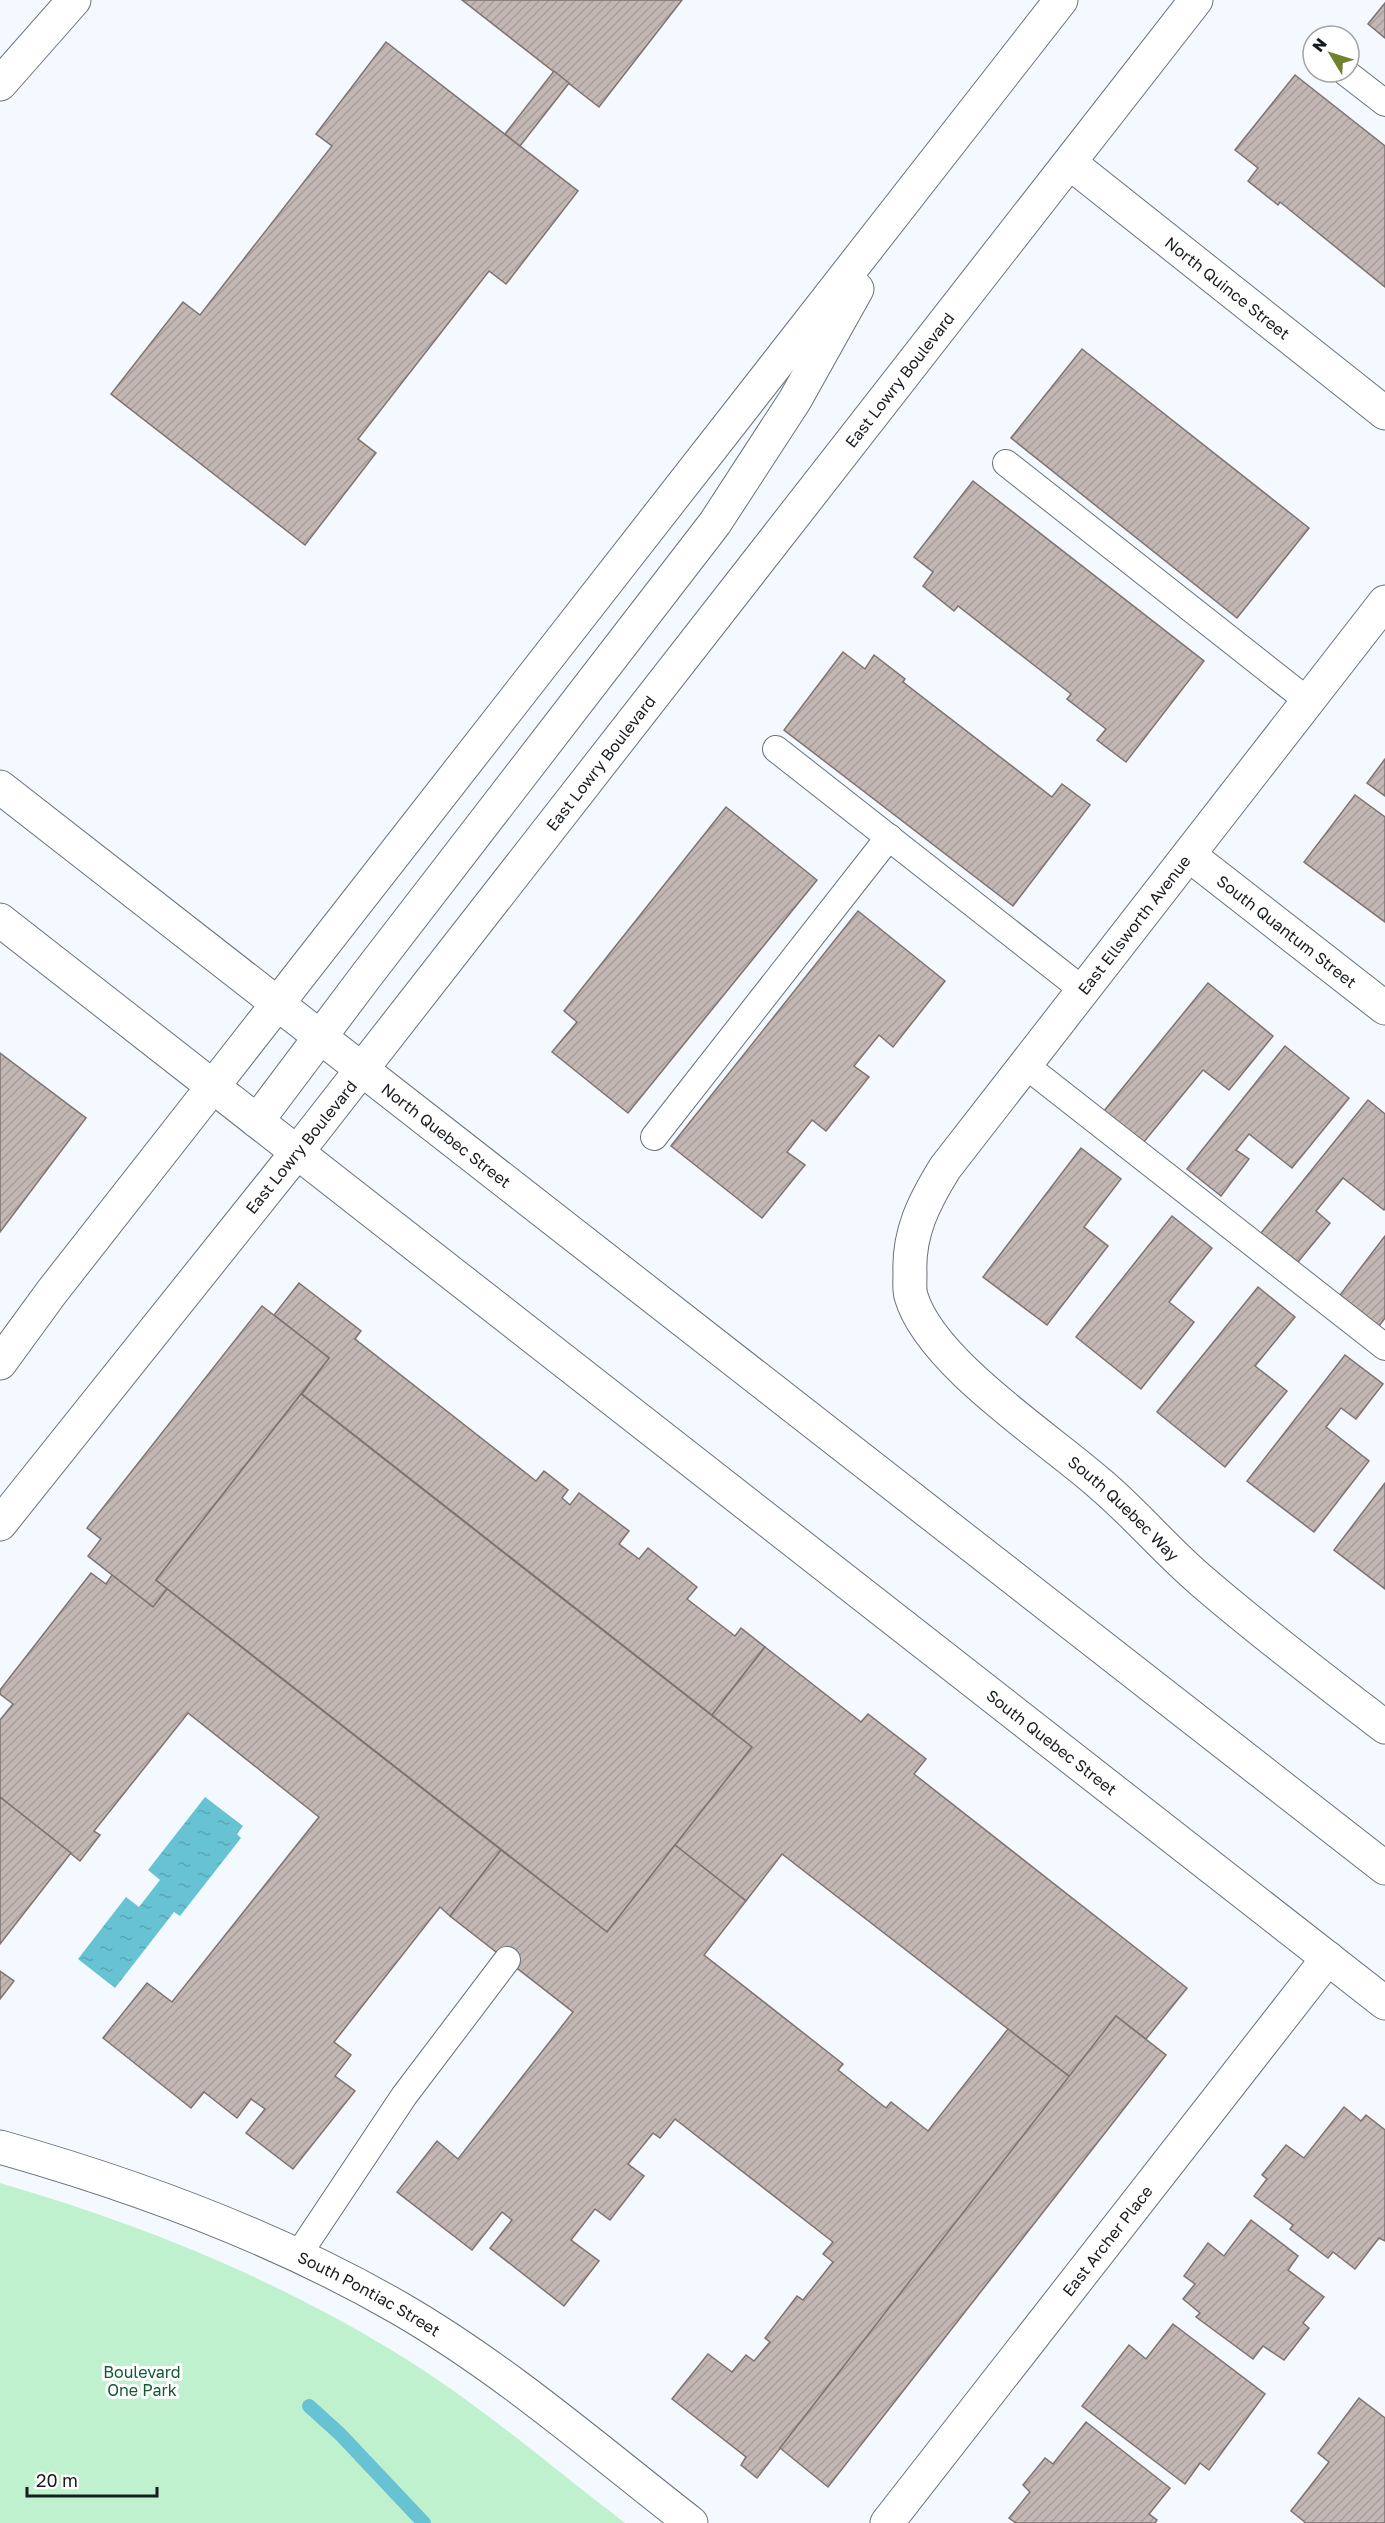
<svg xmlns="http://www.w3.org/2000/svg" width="1385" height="2523" font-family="'Golos Text',sans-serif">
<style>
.green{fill:#c0f1ce}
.water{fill:url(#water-ripples)}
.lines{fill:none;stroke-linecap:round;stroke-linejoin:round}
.stream{stroke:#67c2d3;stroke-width:14}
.building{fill:url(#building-hatch);stroke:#7f7370;stroke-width:1.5}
.service-casing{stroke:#697279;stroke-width:28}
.minor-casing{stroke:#697279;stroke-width:35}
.tertiary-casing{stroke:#697279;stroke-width:35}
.secondary-casing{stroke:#697279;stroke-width:35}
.service{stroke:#fff;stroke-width:26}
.minor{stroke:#fff;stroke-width:33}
.tertiary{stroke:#fff;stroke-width:33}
.secondary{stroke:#fff;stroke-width:33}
.labels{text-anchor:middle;stroke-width:6;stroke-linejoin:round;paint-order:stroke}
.street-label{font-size:16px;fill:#191c1f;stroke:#fff}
.park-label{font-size:16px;fill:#105a32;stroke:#fff}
</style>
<defs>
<pattern id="water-ripples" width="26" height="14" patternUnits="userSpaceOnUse" patternTransform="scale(1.5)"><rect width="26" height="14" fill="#67c2d3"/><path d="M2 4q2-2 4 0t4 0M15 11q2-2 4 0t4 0" fill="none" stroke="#59a6b5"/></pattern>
<pattern id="building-hatch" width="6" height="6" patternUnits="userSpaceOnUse" patternTransform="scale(1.5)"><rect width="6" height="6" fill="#c3b7b4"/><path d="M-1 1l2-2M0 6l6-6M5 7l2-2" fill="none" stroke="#a79d9a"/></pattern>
</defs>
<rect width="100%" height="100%" fill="#f3f9fe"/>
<path class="green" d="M 0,2183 C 137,2223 265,2274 388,2348 C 472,2398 547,2463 625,2523 L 0,2523 Z"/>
<path class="water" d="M 205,1797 L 243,1826 L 237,1834 L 241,1838 L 180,1916 L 174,1912 L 115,1988 L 78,1959 L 126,1897 L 139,1907 L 160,1880 L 148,1870 Z"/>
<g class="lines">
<path class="stream" d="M 309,2406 L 340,2434 L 424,2523"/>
</g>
<g class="building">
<path d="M 462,0 L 682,0 L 599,107 Z"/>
<path d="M 1385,3 L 1385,38 L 1368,24 Z"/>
<path d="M 386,42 L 578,191 L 506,284 L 489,271 L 358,439 L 376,453 L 305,545 L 111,394 L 183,302 L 200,315 L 332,146 L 316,134 Z"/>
<path d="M 554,71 L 569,83 L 520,146 L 505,134 Z"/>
<path d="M 1295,75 L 1385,146 L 1385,287 L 1280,202 L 1278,205 L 1248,181 L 1258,168 L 1235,150 Z"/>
<path d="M 1082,349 L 1309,528 L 1237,618 L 1011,438 Z"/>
<path d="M 973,481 L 1204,661 L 1126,762 L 1097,740 L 1106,729 L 1067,699 L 1071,694 L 958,606 L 954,611 L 923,586 L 933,572 L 914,557 Z"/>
<path d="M 843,652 L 865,669 L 874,655 L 905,679 L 903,682 L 1052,797 L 1062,784 L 1090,805 L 1013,906 L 784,730 Z"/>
<path d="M 1385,759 L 1385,796 L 1367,783 Z"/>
<path d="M 1355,795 L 1385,817 L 1385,922 L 1304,862 Z"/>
<path d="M 726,807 L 817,880 L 628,1113 L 552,1052 L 577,1022 L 564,1011 Z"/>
<path d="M 858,911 L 945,981 L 893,1047 L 879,1035 L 854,1066 L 869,1077 L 826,1131 L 812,1120 L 787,1152 L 805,1165 L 762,1218 L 671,1146 Z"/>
<path d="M 1208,983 L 1273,1036 L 1229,1090 L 1203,1070 L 1143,1143 L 1104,1111 Z"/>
<path d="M 1285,1046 L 1349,1098 L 1292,1168 L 1249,1134 L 1236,1150 L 1249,1159 L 1221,1196 L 1187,1169 Z"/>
<path d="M 0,1053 L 86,1118 L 0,1232 Z"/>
<path d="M 1368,1100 L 1385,1114 L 1385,1209 L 1384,1210 L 1343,1178 L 1316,1211 L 1330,1223 L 1298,1262 L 1261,1233 Z"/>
<path d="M 1081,1148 L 1121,1179 L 1084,1227 L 1108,1246 L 1047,1325 L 983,1277 Z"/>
<path d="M 1172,1216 L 1212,1248 L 1169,1302 L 1194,1322 L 1141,1389 L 1076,1337 Z"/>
<path d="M 1385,1236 L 1385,1318 L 1379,1326 L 1340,1295 Z"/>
<path d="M 299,1283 L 361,1331 L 355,1339 L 536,1481 L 544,1471 L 568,1490 L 562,1498 L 570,1505 L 579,1493 L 629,1531 L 619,1544 L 639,1559 L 648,1548 L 697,1587 L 687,1599 L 735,1636 L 741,1628 L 765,1647 L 712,1715 L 302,1394 L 329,1358 L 274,1315 Z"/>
<path d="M 1258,1287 L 1295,1317 L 1255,1366 L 1287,1391 L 1225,1467 L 1157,1412 Z"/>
<path d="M 262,1306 L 329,1358 L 156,1580 L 167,1589 L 153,1607 L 88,1556 L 101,1539 L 87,1528 Z"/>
<path d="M 1345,1355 L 1383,1384 L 1356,1419 L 1341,1408 L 1326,1427 L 1369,1461 L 1314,1532 L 1247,1481 Z"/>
<path d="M 301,1394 L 752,1747 L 607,1932 L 156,1580 Z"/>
<path d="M 1385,1483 L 1385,1589 L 1334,1550 Z"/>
<path d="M 91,1573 L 106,1584 L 112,1575 L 153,1607 L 167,1589 L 501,1850 L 450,1916 L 440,1907 L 334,2042 L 351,2055 L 335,2076 L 355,2091 L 293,2169 L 246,2133 L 265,2109 L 251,2099 L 237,2118 L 204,2092 L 191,2108 L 103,2038 L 147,1983 L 172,2002 L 319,1817 L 188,1713 L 94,1831 L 100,1835 L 80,1861 L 0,1797 L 0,1720 L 13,1704 L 0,1694 L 0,1690 Z"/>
<path d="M 765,1647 L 861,1722 L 868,1714 L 926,1759 L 914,1774 L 1187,1988 L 1146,2039 L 1116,2016 L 1070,2077 L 782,1854 L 746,1901 L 675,1845 L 752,1747 L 712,1715 Z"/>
<path d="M 0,1797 L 71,1853 L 0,1944 Z"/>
<path d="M 675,1845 L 746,1901 L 704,1955 L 843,2064 L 838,2070 L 886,2108 L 891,2102 L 928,2131 L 1008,2029 L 1070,2077 L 757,2478 L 741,2465 L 746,2457 L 672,2399 L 708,2354 L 732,2372 L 746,2355 L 754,2361 L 770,2342 L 765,2338 L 797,2296 L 803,2300 L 833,2262 L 823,2254 L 833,2242 L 675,2119 L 660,2138 L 653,2133 L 628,2164 L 644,2176 L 610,2220 L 595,2209 L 571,2240 L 599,2261 L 564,2306 L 490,2248 L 512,2220 L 502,2212 L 472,2250 L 397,2192 L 437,2141 L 458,2159 L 573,2012 L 450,1916 L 501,1850 L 607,1932 Z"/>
<path d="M 0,1971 L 14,1981 L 0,1999 Z"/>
<path d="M 1116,2016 L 1166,2055 L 828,2487 L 780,2448 Z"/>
<path d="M 1344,2107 L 1361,2121 L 1366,2115 L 1385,2130 L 1385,2241 L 1379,2238 L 1355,2269 L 1333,2252 L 1328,2258 L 1290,2229 L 1293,2225 L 1254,2196 L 1267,2179 L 1262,2175 L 1286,2145 L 1304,2158 Z"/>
<path d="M 1251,2220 L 1298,2256 L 1288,2270 L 1324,2297 L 1303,2323 L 1309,2328 L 1284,2360 L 1263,2346 L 1253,2359 L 1196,2317 L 1200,2313 L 1183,2299 L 1195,2284 L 1184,2276 L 1208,2243 L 1224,2256 Z"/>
<path d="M 1173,2324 L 1265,2394 L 1209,2470 L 1200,2463 L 1185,2484 L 1082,2406 L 1129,2345 L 1146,2359 Z"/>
<path d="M 1359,2398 L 1385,2418 L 1385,2523 L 1306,2523 L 1291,2511 L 1329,2462 L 1318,2453 Z"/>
<path d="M 1086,2422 L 1170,2488 L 1149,2514 L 1157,2520 L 1155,2523 L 1016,2523 L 1009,2518 L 1030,2492 L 1023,2485 L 1045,2458 L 1053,2464 Z"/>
</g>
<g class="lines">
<g class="service-casing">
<g id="service">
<path d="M 1345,72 L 1385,103"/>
<path d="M 1006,463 L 1308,701"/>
<path d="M 776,749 L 1083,990"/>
<path d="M 1025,1065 L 1385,1347"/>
<path d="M 654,1137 L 889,837"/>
<path d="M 298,2255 L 404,2096 L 507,1960"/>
</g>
</g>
<g class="minor-casing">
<g id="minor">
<path id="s1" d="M 1070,163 L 1385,413"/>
<path id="s2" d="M 1385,602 L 945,1168 C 924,1202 908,1233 910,1274 C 910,1281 909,1289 911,1296 C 930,1362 1047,1437 1099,1483 C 1136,1514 1167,1552 1204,1583 C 1262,1633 1324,1680 1385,1727"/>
<path id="s3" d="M 1189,855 L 1385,1008"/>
<path id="s4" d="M 0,2147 C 138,2186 274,2236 399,2308 C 503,2368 596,2449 691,2523"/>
<path id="s5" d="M 887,2523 L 1328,1958"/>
</g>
</g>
<g class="tertiary-casing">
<g id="tertiary">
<path d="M 0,84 L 74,0"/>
<path d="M 0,1363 L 51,1293 L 214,1085"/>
<path d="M 0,1524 L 298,1151"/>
</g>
</g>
<g class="secondary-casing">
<g id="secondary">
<path id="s6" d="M 0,787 L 1385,1868"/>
<path id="s7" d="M 0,920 L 1385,2003"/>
<path d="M 214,1085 L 1061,0"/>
<path d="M 257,1121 L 366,976 L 715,523 L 795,400 L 857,289"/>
<path id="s8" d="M 298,1151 L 1196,0"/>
</g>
</g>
<use href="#service" class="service"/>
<use href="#minor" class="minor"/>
<use href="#tertiary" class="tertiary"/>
<use href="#secondary" class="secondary"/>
</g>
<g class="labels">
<g class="street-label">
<text dy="6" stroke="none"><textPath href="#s1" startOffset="201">North Quince Street</textPath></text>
<text dy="6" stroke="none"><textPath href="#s8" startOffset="978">East Lowry Boulevard</textPath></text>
<text dy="6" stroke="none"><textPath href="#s8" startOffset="492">East Lowry Boulevard</textPath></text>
<text transform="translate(1134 925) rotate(-52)" y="6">East Ellsworth Avenue</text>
<text dy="6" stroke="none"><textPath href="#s3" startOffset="124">South Quantum Street</textPath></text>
<text dy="6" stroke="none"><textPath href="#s6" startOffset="566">North Quebec Street</textPath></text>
<text transform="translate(301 1147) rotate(-51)" y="6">East Lowry Boulevard</text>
<text dy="6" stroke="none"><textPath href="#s2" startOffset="1156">South Quebec Way</textPath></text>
<text dy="6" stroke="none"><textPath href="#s7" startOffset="1335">South Quebec Street</textPath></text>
<text dy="6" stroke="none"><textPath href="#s5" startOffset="358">East Archer Place</textPath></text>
<text dy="6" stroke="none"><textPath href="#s4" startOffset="398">South Pontiac Street</textPath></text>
</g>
<g class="park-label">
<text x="142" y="2378">Boulevard<tspan x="142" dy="18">One Park</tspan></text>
</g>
</g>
<g transform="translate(1331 54) rotate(308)"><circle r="28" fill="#ffffff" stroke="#a3a4a5" stroke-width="1.5"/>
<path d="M0-4.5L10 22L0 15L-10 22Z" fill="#708130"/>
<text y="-9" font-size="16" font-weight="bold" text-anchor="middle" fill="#191c1f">N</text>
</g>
<path d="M27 2487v9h130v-9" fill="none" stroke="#191c1f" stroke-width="3"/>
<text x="36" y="2487" font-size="18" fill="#191c1f" stroke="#ffffff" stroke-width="4.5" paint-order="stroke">20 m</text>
</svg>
